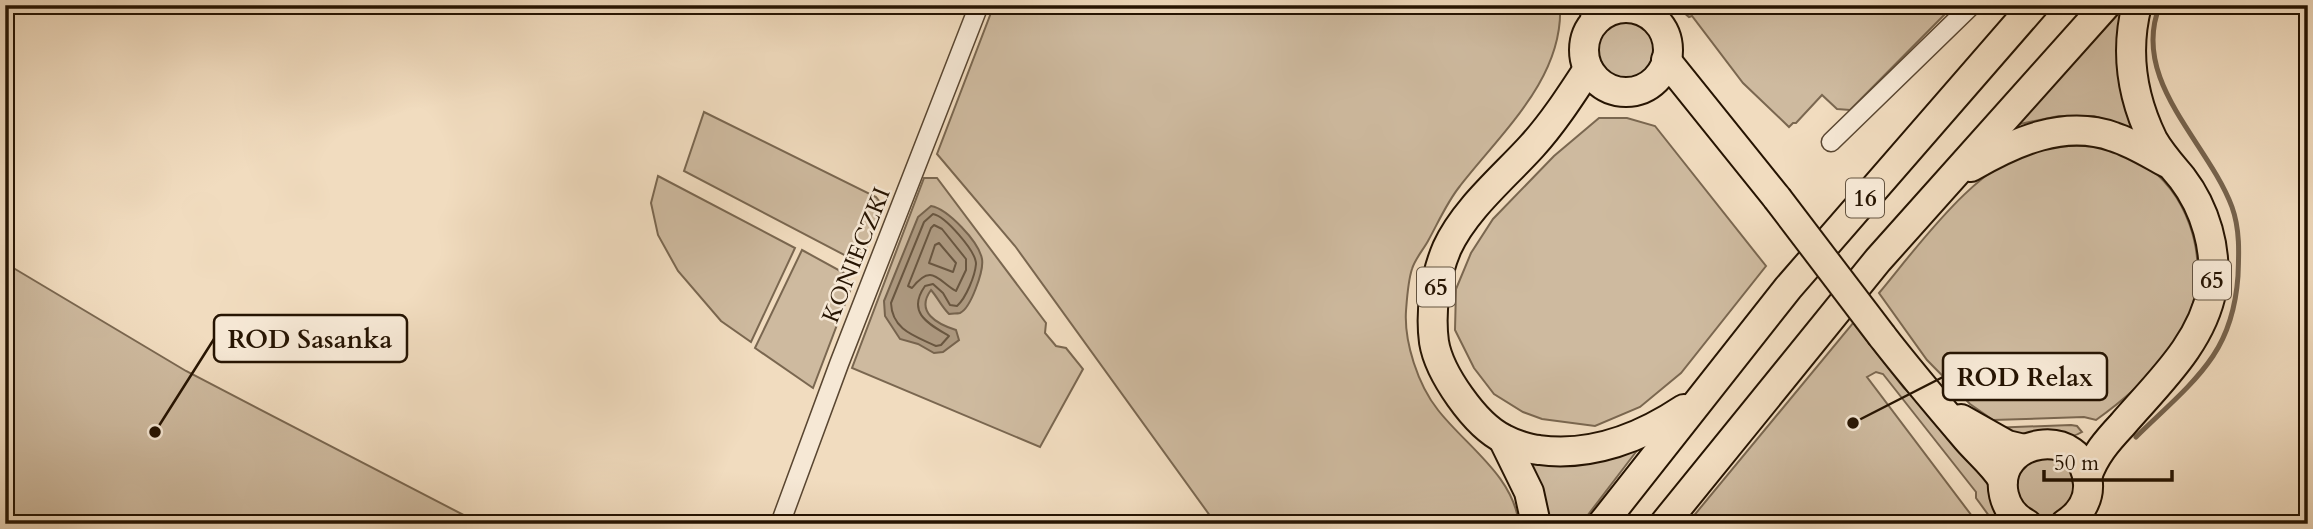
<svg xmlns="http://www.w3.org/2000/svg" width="2313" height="529" font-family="Cardo,serif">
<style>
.green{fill:#ceba9f;stroke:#7a6750;stroke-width:2}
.water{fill:#ac987f;stroke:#76634d;stroke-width:2}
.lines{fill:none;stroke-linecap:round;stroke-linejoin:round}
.shore{stroke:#695640;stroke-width:2}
.stream{stroke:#76634d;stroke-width:5}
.street-casing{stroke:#594631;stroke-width:21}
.secondary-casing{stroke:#261402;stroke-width:28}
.primary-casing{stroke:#261402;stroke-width:32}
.street{stroke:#f6e8d5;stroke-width:18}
.secondary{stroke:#f6e8d5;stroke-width:24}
.primary{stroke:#f1dcbf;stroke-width:28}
.primary-bridge-casing{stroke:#261402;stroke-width:32;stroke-linecap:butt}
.primary-bridge{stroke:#f1dcbf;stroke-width:28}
.labels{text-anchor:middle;stroke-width:5;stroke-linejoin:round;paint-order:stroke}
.shield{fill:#f6e8d5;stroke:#645441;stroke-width:2}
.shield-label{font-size:23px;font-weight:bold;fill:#261402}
.street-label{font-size:24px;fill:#261402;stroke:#f6e8d5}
.leader{fill:none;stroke:#261402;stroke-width:2.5}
.callout-dot{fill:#261402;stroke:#f6e8d5;stroke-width:2.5}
.callout{fill:#f6e8d5;stroke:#261402;stroke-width:2.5}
.callout-label{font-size:26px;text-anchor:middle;font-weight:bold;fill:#261402}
</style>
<rect width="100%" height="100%" fill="#f1dcbf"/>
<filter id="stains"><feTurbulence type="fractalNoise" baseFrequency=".00286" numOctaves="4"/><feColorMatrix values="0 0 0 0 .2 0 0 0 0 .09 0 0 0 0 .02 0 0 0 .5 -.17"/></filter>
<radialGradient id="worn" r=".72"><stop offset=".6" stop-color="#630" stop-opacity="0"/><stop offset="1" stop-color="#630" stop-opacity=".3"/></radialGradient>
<g class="green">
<path d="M 994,5 L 1560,5 C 1564,78 1501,133 1460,186 C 1447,202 1438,223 1428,241 C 1423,250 1415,259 1412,269 C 1408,281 1407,298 1406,311 C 1404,342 1418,385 1438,410 C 1466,446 1513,475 1519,524 L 1216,524 L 1015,246 L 937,154 Z"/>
<path d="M 1675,5 L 1954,5 L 1850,110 L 1837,109 L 1822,95 L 1796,123 L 1793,123 L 1789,127 L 1743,83 L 1692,16 L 1689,17 Z"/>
<path d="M 2123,8 L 2137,130 L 2094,116 L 2059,116 L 2015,125 Z"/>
<circle cx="1626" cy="51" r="30"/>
<path d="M 704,112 L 876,197 L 883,206 L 864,253 L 852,259 L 684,171 Z"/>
<path d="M 1599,118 L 1627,118 L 1655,126 L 1766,266 L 1681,373 L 1640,407 L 1595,426 L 1542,419 L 1523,412 L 1494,394 L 1474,368 L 1455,330 L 1456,289 L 1471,253 L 1493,219 L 1554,156 Z"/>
<path d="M 2087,144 C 2106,148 2125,152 2142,163 C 2187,192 2207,252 2193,303 C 2181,351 2135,392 2096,420 L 2084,417 L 1993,420 L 1970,404 L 1927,360 L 1879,293 C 1920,244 1978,161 2043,146 C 2057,143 2073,145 2087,144 Z"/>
<path d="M 658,176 L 795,248 L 751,342 L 721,321 L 678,271 L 658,235 L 651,203 Z"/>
<path d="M 924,178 L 937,178 L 1046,323 L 1045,333 L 1056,346 L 1066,348 L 1083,369 L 1040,447 L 852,368 Z"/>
<path d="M 802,250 L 844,273 L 851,288 L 813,388 L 755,348 Z"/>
<path d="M 5,263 L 186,371 L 481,524 L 5,524 Z"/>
<path d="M 1853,323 L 1904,388 L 1983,463 L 2008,524 L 1995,524 L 1976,498 L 1976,492 L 1883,374 L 1876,372 L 1867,377 L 1978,524 L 1687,524 Z"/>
<path d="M 2071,425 L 2077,426 L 2082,432 C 2062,445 2013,433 1990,428 Z"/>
<path d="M 1642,444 L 1581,524 L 1547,524 L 1521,451 Z"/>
<circle cx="2045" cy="487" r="30"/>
</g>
<path class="water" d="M 931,206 C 948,209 979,242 982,259 C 984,270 971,308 960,313 C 956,314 953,313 949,314 C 941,306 938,298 931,290 C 915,312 937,324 956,330 L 959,340 L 943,352 L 934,353 L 918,344 L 900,339 L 885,316 L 884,301 L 918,217 Z"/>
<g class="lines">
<g class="shore">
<path d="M 933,214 C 945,216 976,251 976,264 C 975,276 966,298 957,306 L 950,305 L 943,293 L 933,284 L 925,286 C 906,313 929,324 949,336 L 941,345 L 936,346 C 915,336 892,330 891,303 L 924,222 Z"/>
<path d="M 934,225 L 942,229 L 966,259 L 966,270 L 956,291 C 938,281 932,262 912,288 L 908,286 L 931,228 Z"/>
<path d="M 939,243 L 956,263 L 953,272 L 929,263 L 935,245 Z"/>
</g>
<path class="stream" d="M 2136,437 C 2162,411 2193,386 2213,356 C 2229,332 2236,304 2238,276 C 2239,253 2240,229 2232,207 C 2208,142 2129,80 2160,5"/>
<g class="street-casing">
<g id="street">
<path d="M 1831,142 L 1972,5"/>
<path d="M 780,524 L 839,364 L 979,5"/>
</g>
</g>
<g class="secondary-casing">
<g id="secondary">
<path d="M 1627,5 L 1629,8"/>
<path d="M 1593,23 L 1594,5"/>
</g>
</g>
<g class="primary-casing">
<g id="primary">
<circle cx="1626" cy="50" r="42"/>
<path d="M 1666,60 L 1777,198"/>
<path d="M 1588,69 C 1571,95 1553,123 1532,146 C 1504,177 1465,209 1447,248 C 1435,276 1430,312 1434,342 C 1439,373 1475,425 1504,439 C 1513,444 1529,449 1539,450 C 1591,457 1642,437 1684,409"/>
<path d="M 1971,167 C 2014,142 2064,119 2114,137 C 2133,143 2150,154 2167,163"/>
<path d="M 1882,336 C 1909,371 1938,405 1967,439 C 1979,453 1993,464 2003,480"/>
<path d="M 1961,419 L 2007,445 L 2024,449"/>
<path d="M 1503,439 L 1529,492 L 1536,524"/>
<path d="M 2087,477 C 2094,456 2107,441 2122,425 C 2157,384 2202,344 2212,289 C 2218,250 2205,208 2182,178 C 2172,166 2161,154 2153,140 C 2132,97 2125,51 2137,5"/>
<path d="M 1602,524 L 1788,288 L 2034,5"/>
<path d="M 1664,524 L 1878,260 L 2106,5"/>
<path d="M 2027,524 C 2015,518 2007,508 2004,495 C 1991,437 2085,423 2088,484 C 2089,501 2079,515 2065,524"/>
</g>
</g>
<use href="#street" class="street"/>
<use href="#secondary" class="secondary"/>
<use href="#primary" class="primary"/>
<g class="primary-bridge-casing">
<path id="primary-bridge" d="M 1777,198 L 1882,336"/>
</g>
<use href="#primary-bridge" class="primary-bridge"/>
</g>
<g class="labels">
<g class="shield">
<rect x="1846" y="178.5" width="38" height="39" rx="5"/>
<rect x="2193" y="260.5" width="38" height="39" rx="5"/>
<rect x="1417" y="267.5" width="38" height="39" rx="5"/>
</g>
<g class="shield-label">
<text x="1865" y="206">16</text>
<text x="2212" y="288">65</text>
<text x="1436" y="295">65</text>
</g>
<g class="street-label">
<text transform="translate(856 255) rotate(-68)" y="8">KONIECZKI</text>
</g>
</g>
<path class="leader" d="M155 432L214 339M1853 423L1943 377"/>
<g class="callout-dot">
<circle cx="155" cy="432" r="7"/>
<circle cx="1853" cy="423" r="7"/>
</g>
<g class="callout">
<rect x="214" y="315" width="193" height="47" rx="7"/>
<rect x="1943" y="353" width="164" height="47" rx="7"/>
</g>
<g class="callout-label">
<text x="310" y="348">ROD Sasanka</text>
<text x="2025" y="386">ROD Relax</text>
</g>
<rect width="2313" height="529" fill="none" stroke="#f1dcbf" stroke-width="28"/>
<rect x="7" y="7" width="2299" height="515" fill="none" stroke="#261402" stroke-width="3.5"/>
<rect x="14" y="14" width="2285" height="501" fill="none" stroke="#261402" stroke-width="2"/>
<path d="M2044 470v10h128v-10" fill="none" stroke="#261402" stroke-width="3.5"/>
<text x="2054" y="470" font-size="21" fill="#261402" stroke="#f6e8d5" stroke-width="5" paint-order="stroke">50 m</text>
<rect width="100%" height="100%" filter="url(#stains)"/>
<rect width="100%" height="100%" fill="url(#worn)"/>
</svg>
